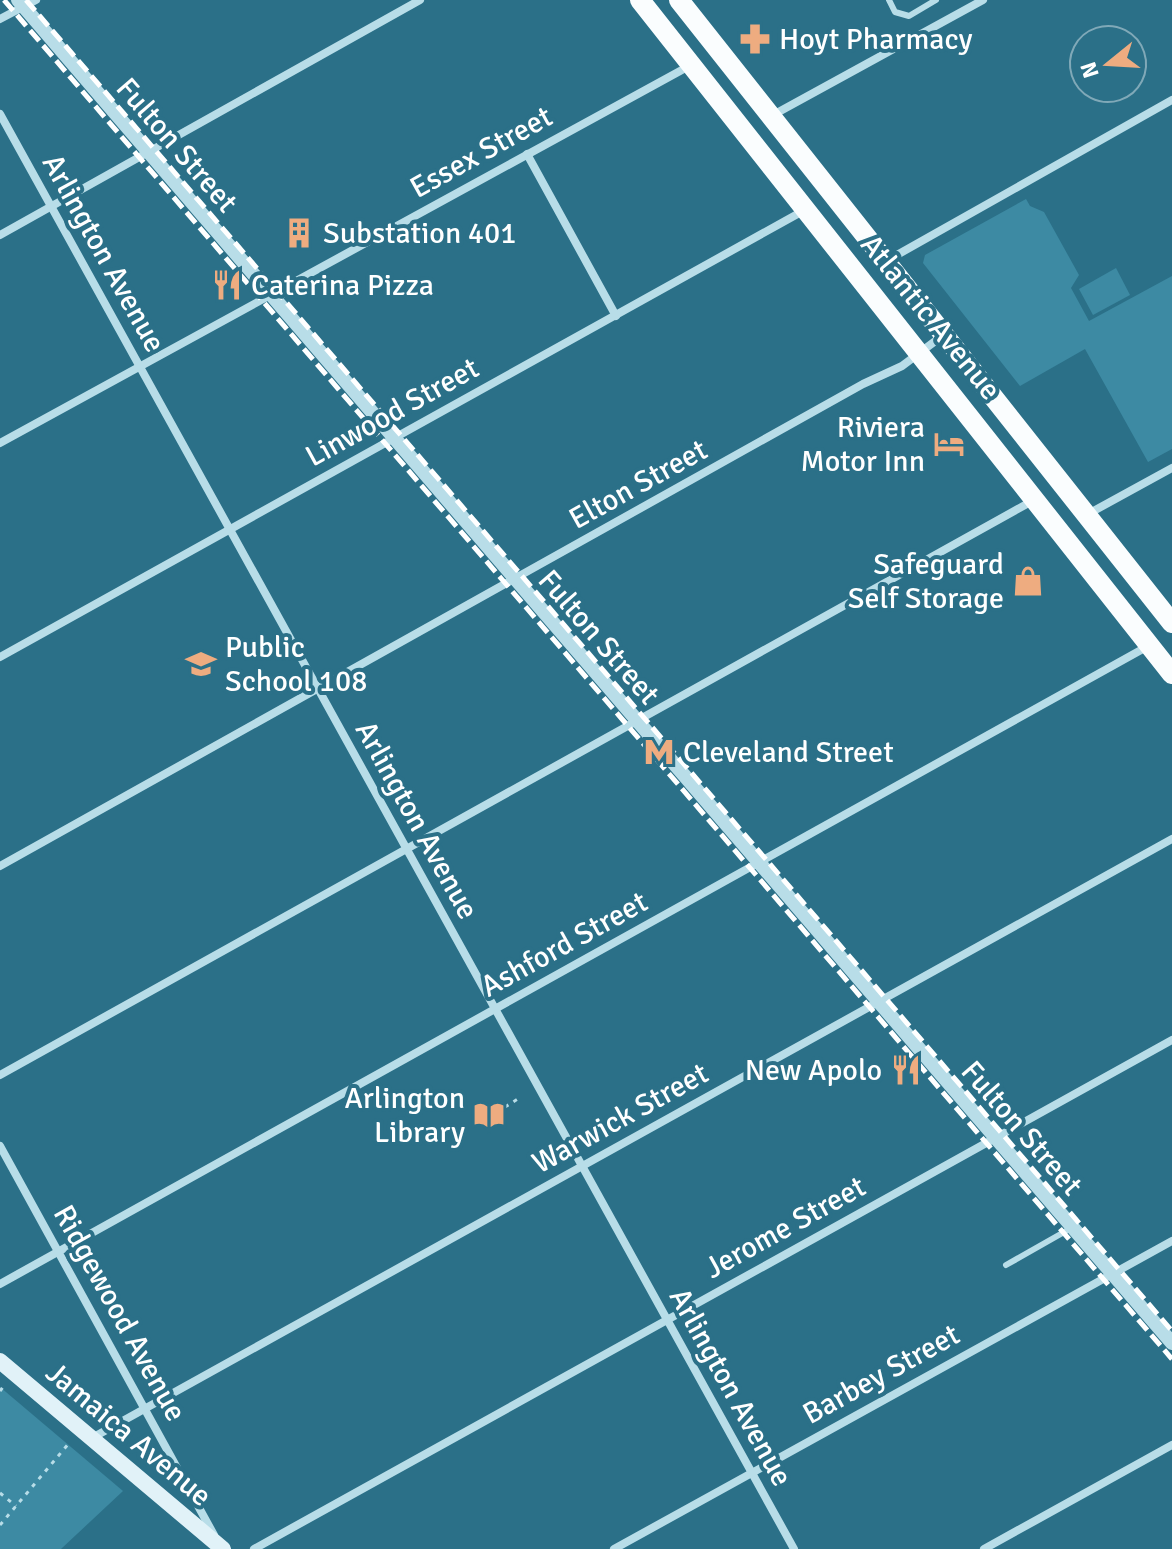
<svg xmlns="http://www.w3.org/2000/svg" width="1172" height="1549" font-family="Signika,sans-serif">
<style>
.green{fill:#3d8aa3}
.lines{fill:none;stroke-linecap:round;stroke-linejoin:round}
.path{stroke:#b8dde8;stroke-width:3;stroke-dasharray:4 6;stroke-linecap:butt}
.service{stroke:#b8dde8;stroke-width:6}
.minor{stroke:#b8dde8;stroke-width:8}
.tertiary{stroke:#b8dde8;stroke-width:14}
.secondary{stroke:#e1f2f8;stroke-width:16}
.primary{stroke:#fafdfe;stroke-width:20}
.rail{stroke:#fff;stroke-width:5;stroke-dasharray:14 6;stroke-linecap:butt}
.labels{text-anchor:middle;stroke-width:8;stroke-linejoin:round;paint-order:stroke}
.poi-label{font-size:30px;fill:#fff;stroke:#2b7088;text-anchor:start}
.street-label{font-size:30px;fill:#fff;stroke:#2b7088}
</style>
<rect width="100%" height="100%" fill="#2b7088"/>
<g class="green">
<path d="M 1026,199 L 1030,206 L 1044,212 L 1079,275 L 1071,288 L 1089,321 L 1172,276 L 1172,449 L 1148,462 L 1085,349 L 1020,386 L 923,263 L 925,255 Z"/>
<path d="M 1116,268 L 1130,295 L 1093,315 L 1079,289 Z"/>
<path d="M 0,1387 L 123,1491 L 61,1549 L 0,1549 Z"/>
</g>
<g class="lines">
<g class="path">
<path d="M 505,1107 L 521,1097"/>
<path d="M 0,1391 L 3,1387"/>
<path d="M 0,1493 L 16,1506"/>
<path d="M 0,1525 L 70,1442"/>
</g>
<g class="service">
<path d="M 889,0 L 895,12 L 909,16 L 936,0"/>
<path d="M 1006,1265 L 1073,1227"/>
</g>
<g class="minor">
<path d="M 0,19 L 36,0"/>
<path d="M 0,114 L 794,1549"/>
<path d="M 773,115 L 983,0"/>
<path d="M 527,154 L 616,316"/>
<path d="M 0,235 L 420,0"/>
<path d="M 888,260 L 1172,100"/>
<path d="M 0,443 L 691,65"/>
<path d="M 1088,514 L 1172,468"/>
<path d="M 0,657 L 803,211"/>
<path d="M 0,866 L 863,384 L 902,366 L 942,336"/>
<path d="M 0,1075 L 1034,500"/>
<path d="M 0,1146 L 214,1535"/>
<path d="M 0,1284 L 1150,645"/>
<path d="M 92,1438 L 1172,839"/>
<path d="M 254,1549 L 1172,1040"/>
<path d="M 614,1549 L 1172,1241"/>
<path d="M 984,1549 L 1172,1445"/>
</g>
<path class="tertiary" d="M 18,0 L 1172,1343"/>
<path class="secondary" d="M 0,1361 L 223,1549"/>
<g class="primary">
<path d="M 640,0 L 1172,674"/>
<path d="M 679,0 L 1172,623"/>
</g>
<g class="rail">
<path d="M 4,0 L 1172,1359"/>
<path d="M 26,0 L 1172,1331"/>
</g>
</g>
<defs>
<g id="pharmacy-bare" transform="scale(2.4)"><path d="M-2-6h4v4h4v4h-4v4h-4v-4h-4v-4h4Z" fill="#eeac80" stroke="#2b7088" stroke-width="2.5" paint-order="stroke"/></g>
<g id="building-bare" transform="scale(2.4)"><path d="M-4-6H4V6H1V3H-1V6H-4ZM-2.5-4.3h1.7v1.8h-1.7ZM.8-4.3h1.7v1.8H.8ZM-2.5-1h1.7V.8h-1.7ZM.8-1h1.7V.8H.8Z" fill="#eeac80" stroke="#2b7088" stroke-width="2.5" paint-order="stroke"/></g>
<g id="restaurant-bare" transform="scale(2.4)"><path d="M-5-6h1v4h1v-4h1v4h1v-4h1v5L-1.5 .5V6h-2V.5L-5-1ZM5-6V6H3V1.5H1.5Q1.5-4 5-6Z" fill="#eeac80" stroke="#2b7088" stroke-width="2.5" paint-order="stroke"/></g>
<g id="hotel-bare" transform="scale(2.4)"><path d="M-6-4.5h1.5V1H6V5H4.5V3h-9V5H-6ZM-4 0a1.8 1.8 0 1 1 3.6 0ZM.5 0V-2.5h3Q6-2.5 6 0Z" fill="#eeac80" stroke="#2b7088" stroke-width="2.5" paint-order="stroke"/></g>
<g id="shop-bare" transform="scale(2.4)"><path d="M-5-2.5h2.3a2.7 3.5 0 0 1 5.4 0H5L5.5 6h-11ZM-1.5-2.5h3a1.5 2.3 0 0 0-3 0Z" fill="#eeac80" stroke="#2b7088" stroke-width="2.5" paint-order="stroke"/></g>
<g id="school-bare" transform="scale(2.4)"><path d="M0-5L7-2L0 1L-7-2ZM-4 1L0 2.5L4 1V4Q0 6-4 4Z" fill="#eeac80" stroke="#2b7088" stroke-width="2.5" paint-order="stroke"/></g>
<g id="metro-bare" transform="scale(2.4)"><path d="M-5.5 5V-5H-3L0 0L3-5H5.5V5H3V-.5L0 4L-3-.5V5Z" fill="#eeac80" stroke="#2b7088" stroke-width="2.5" paint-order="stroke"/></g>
<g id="library-bare" transform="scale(2.4)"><path d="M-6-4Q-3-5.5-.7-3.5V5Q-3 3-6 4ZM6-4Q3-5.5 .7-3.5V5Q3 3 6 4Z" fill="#eeac80" stroke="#2b7088" stroke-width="2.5" paint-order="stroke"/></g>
</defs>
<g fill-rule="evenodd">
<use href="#pharmacy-bare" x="755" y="39"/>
<use href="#building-bare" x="299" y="233"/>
<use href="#restaurant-bare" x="227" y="285"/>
<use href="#hotel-bare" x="949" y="444"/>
<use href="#shop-bare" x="1028" y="581"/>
<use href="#school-bare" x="201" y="664"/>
<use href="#metro-bare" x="659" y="752"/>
<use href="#restaurant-bare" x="906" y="1070"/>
<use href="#library-bare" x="489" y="1115"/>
</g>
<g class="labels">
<g class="poi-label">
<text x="779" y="49">Hoyt Pharmacy</text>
<text x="323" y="243">Substation 401</text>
<text x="251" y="295">Caterina Pizza</text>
<text x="925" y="437" text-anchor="end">Riviera<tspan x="925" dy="34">Motor Inn</tspan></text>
<text x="1004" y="574" text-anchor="end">Safeguard<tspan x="1004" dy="34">Self Storage</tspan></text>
<text x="225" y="657">Public<tspan x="225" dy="34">School 108</tspan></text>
<text x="683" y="762">Cleveland Street</text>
<text x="882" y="1080" text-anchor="end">New Apolo</text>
<text x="465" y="1108" text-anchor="end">Arlington<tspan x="465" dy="34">Library</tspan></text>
</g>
<g class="street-label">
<text transform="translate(177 145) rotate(49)" y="10">Fulton Street</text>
<text transform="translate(481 152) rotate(-29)" y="10">Essex Street</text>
<text transform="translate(104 253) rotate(61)" y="10">Arlington Avenue</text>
<text transform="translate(931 317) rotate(51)" y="10">Atlantic Avenue</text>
<text transform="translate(392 412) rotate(-29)" y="10">Linwood Street</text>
<text transform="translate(638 484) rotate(-29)" y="10">Elton Street</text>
<text transform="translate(599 637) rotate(49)" y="10">Fulton Street</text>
<text transform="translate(417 820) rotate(61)" y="10">Arlington Avenue</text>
<text transform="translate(564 944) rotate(-29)" y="10">Ashford Street</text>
<text transform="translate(620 1118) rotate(-29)" y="10">Warwick Street</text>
<text transform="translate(1022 1128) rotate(49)" y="10">Fulton Street</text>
<text transform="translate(785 1227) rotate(-29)" y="10">Jerome Street</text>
<text transform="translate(120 1313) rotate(61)" y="10">Ridgewood Avenue</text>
<text transform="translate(881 1374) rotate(-29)" y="10">Barbey Street</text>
<text transform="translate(731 1387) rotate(61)" y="10">Arlington Avenue</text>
<text transform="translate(129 1434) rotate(40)" y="10">Jamaica Avenue</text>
</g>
</g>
<g transform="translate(1108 64) rotate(252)"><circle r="38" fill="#2b7088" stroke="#80a9b8" stroke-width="2"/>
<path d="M0-6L14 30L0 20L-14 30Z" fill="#eeac80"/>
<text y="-12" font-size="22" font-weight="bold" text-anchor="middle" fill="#ffffff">N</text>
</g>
</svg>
